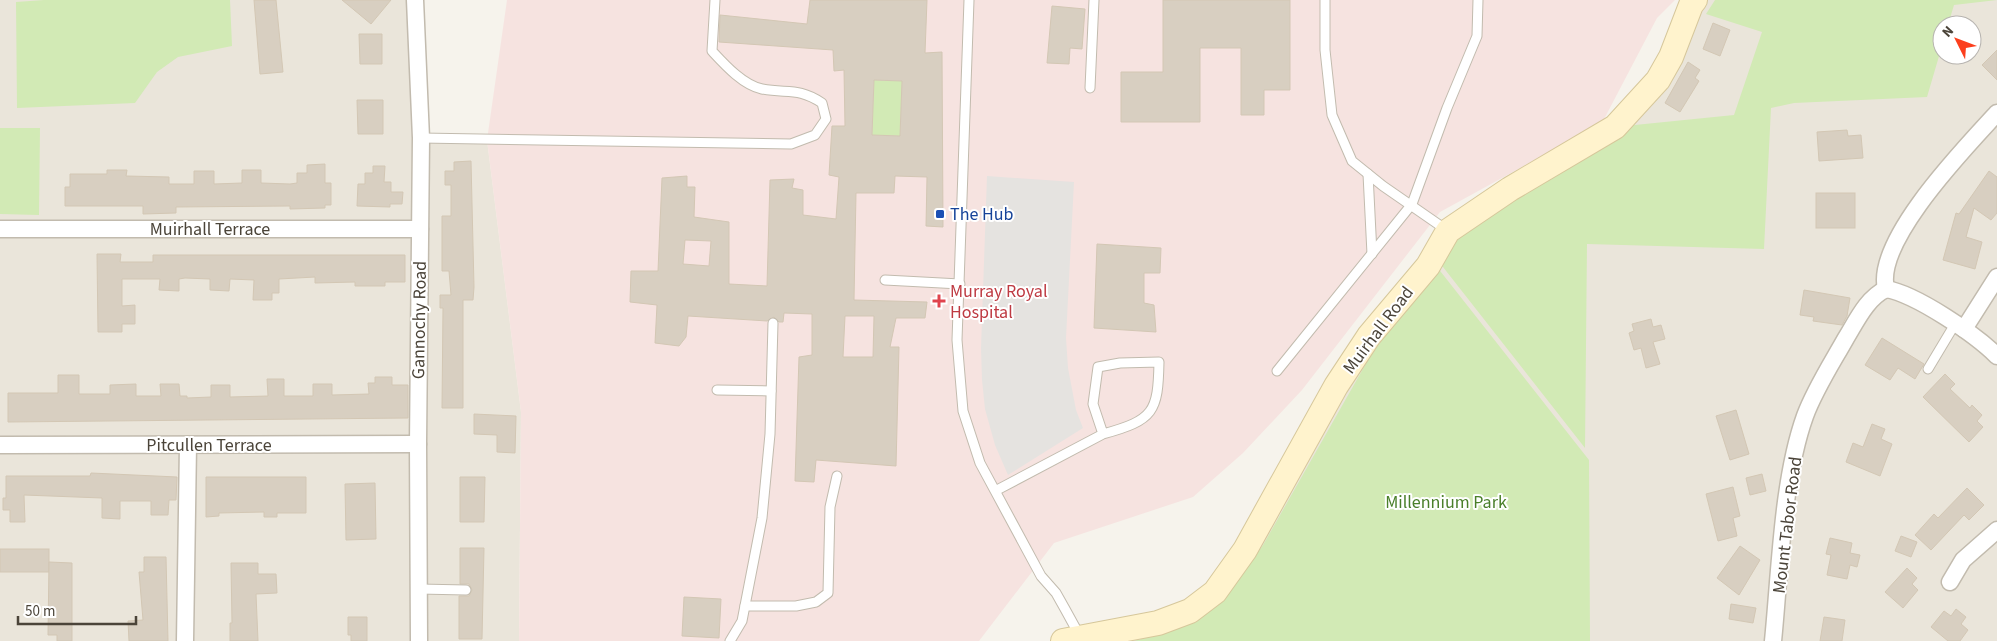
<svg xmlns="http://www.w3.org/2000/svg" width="1997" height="641" font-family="'Source Sans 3',sans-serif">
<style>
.residential{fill:#eae5da;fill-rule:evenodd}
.medical{fill:#f6e3e0}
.green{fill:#d2eab5}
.parking{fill:#e5e3e0}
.building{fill:#d8cfc1;stroke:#d3c7b4;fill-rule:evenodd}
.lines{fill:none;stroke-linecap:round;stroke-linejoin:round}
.lane-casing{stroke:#c2bbae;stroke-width:11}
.street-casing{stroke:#c2bbae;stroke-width:19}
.secondary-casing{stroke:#d6c79b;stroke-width:26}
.lane{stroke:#fff;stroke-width:9}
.street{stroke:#fff;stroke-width:16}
.secondary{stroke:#fff3cd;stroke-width:24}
.transit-dot{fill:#1a4fb4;stroke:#fff;stroke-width:2}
.health-dot{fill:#e0444e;stroke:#fff;stroke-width:2}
.labels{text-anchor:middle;stroke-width:4;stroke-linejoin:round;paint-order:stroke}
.transit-label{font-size:18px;fill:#164399;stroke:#fff;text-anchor:start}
.street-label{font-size:18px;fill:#4b4439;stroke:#fff}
.health-label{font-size:18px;fill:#be3a42;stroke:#fff;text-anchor:start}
.park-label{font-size:18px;fill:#4a7f2a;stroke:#fff}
</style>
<rect width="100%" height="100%" fill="#f6f3ec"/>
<g class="residential">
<path d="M 0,0 L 415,0 L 421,138 L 487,140 L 521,412 L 519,641 L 0,641 Z"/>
<path d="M 1695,0 L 1997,0 L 1997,641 L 1063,641 L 1215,592 L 1336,386 L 1428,266 L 1615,127 ZM 1942,25 L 1972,25 L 1972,55 L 1942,55 Z"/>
</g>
<path class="medical" d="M 507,0 L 1675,0 L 1657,18 L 1602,123 L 1440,212 L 1302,390 L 1243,453 L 1193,497 L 1054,543 L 979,641 L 519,641 L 521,412 L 487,140 Z"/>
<g class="green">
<path d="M 44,0 L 230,0 L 232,46 L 178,57 L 157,72 L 135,103 L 17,108 L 16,2 Z"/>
<path d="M 1715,0 L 1997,0 L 1954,5 L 1948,25 L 1942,25 L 1942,46 L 1927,97 L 1794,103 L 1771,108 L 1764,249 L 1587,244 L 1585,448 L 1443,267 L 1432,258 L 1448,231 L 1615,127 L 1734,115 L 1762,32 L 1706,14 Z"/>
<path d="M 874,80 L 902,81 L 900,136 L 872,135 Z"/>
<path d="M 0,128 L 40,128 L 39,215 L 0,214 Z"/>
<path d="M 1437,267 L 1589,460 L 1590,641 L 1133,641 L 1163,634 L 1206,614 L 1230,591 L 1263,545 L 1368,360 L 1399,316 Z"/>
</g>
<path class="parking" d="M 987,176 L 1074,182 L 1066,338 L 1068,368 L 1076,410 L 1083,428 L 1008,475 L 995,445 L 985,409 L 982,380 L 981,348 Z"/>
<g class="building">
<path d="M 254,0 L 276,0 L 283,72 L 260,74 Z"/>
<path d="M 342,0 L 391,0 L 371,24 Z"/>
<path d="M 810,0 L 927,0 L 925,53 L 942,52 L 943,227 L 926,226 L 927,177 L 895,176 L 894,193 L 856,193 L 854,300 L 927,302 L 925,318 L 896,318 L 890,347 L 899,347 L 896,466 L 816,460 L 814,482 L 795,481 L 799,357 L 812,355 L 812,314 L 784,313 L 783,322 L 779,322 L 774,317 L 767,321 L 688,316 L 686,337 L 679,346 L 655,343 L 657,305 L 630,302 L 631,271 L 658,271 L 662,178 L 687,176 L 687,187 L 695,187 L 694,217 L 729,222 L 729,284 L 767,286 L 770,180 L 794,179 L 792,188 L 803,190 L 803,215 L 836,219 L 839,177 L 829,175 L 832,126 L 845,126 L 844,70 L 834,71 L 833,50 L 719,42 L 720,15 L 807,24 ZM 874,80 L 902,81 L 900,136 L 872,135 ZM 685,240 L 711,241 L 709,266 L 683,264 ZM 845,316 L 874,316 L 873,357 L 843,357 Z"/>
<path d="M 1163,0 L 1290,0 L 1290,90 L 1264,90 L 1264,115 L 1241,115 L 1241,48 L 1200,48 L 1200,122 L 1121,122 L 1121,72 L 1163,72 Z"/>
<path d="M 1052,6 L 1085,9 L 1082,49 L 1070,48 L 1069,64 L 1047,63 Z"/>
<path d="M 1713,23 L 1730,30 L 1720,56 L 1703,49 Z"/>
<path d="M 359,34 L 382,34 L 382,64 L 360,64 Z"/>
<path d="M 1997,50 L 1997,80 L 1982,65 Z"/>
<path d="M 1688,62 L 1700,70 L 1695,78 L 1699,81 L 1680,112 L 1665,103 Z"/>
<path d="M 357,100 L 383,100 L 383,134 L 358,134 Z"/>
<path d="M 1847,130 L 1848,136 L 1861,135 L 1863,158 L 1819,161 L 1817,132 Z"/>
<path d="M 471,161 L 474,287 L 473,300 L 463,300 L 463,408 L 442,408 L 443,308 L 440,308 L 440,295 L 451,295 L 449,271 L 442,271 L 442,216 L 451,216 L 451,185 L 445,185 L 445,171 L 454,171 L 454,162 Z"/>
<path d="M 325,164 L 325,183 L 331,183 L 331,205 L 325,205 L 325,208 L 290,209 L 290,206 L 176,207 L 176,213 L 143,214 L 143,206 L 65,206 L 65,187 L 70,187 L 70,174 L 107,174 L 107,170 L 127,170 L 126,176 L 169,177 L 169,184 L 194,184 L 194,171 L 214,171 L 214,184 L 242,183 L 242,170 L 261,170 L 261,183 L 290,184 L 297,183 L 297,173 L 307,173 L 307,165 Z"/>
<path d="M 373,166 L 385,166 L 384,182 L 391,182 L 391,192 L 403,192 L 402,204 L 390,204 L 390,207 L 357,206 L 358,184 L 365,184 L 365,173 L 373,173 Z"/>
<path d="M 1989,171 L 1997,177 L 1997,213 L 1991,220 L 1974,208 L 1966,237 L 1982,242 L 1975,269 L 1943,260 L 1956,213 L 1959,214 Z"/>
<rect x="1816" y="193" width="39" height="35"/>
<path d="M 1097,244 L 1161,248 L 1160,273 L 1144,273 L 1144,303 L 1154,305 L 1156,332 L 1094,328 Z"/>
<path d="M 97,254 L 121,254 L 120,262 L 153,262 L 153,255 L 405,255 L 405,282 L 385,282 L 385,286 L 355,286 L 355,282 L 315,283 L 315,277 L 279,279 L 279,293 L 272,293 L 272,300 L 253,300 L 254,280 L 230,279 L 229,291 L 210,290 L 210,279 L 185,278 L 179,279 L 179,291 L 159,290 L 160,279 L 122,279 L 122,306 L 135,305 L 135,324 L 122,324 L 122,332 L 98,332 Z"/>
<path d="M 1804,290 L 1850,298 L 1847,316 L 1842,325 L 1813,321 L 1814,317 L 1800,315 Z"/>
<path d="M 1651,319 L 1653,327 L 1661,325 L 1665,339 L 1653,342 L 1660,364 L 1646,368 L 1641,348 L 1634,350 L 1629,333 L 1634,331 L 1632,324 Z"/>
<path d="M 1882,338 L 1924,364 L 1915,379 L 1898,368 L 1890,380 L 1865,365 Z"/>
<path d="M 1945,374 L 1955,384 L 1950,389 L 1970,408 L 1972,405 L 1982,415 L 1977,421 L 1983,427 L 1969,442 L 1923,397 Z"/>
<path d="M 58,375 L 79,375 L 79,394 L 110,394 L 110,385 L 136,384 L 136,396 L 161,396 L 160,384 L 179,384 L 180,396 L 187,396 L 187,398 L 211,397 L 211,385 L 230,385 L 230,397 L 268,396 L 267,379 L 284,379 L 284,396 L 313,396 L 313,384 L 332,384 L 332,395 L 369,394 L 368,383 L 375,383 L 375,377 L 392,377 L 392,385 L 408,385 L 408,418 L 8,422 L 8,393 L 58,393 Z"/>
<path d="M 1736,410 L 1749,454 L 1730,460 L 1716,416 Z"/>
<path d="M 474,414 L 516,416 L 515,453 L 497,452 L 497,435 L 474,434 Z"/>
<path d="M 1872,424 L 1885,429 L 1881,439 L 1892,444 L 1880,476 L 1846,462 L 1853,443 L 1863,447 Z"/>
<path d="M 91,473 L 177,477 L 176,500 L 169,500 L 168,515 L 151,515 L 151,501 L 120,501 L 120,519 L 102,518 L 102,498 L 24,495 L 25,522 L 10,522 L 10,510 L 3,510 L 3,498 L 6,498 L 6,476 L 90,476 Z"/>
<path d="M 1762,474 L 1766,491 L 1750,495 L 1746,478 Z"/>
<path d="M 206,477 L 306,477 L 306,513 L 277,513 L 277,517 L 264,517 L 264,512 L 219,513 L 219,516 L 206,517 Z"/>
<path d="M 460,477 L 485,477 L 484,522 L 460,522 Z"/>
<path d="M 375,483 L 376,539 L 346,540 L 345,484 Z"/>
<path d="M 1733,487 L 1740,516 L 1733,518 L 1737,536 L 1718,541 L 1706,494 Z"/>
<path d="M 1967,488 L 1984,505 L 1969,520 L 1964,515 L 1931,550 L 1915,535 L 1934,514 L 1938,518 Z"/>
<path d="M 1901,536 L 1917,542 L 1911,557 L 1895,551 Z"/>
<path d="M 1830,538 L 1852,543 L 1850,553 L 1860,555 L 1857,567 L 1850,565 L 1847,579 L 1827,575 L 1831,555 L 1826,554 Z"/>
<path d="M 1740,546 L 1760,560 L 1739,595 L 1717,578 Z"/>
<path d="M 460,548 L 484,548 L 482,639 L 459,639 L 459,596 L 469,596 L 472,590 L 469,584 L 460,584 Z"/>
<rect x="0" y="549" width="49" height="23"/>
<path d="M 144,557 L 166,557 L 168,641 L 129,641 L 128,621 L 143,620 L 139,572 L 144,572 Z"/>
<path d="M 49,562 L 72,563 L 72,641 L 57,641 L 57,635 L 48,635 Z"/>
<path d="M 231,563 L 258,563 L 258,574 L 276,574 L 277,593 L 256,594 L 258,641 L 230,641 L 230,623 L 232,623 Z"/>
<path d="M 1907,568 L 1917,578 L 1912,584 L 1918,590 L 1903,608 L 1885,592 Z"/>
<path d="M 684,597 L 721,599 L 719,638 L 682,636 Z"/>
<path d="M 1731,604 L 1756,608 L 1753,623 L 1729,619 Z"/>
<path d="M 1956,609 L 1966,617 L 1961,624 L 1968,630 L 1960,641 L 1948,641 L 1931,627 L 1944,611 L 1951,616 Z"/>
<path d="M 348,617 L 367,617 L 367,641 L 351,641 L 351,635 L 348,635 Z"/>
<path d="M 1824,617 L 1845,620 L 1842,641 L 1820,641 Z"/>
</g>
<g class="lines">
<g class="lane-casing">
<g id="lane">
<path d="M 969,0 L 957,340 L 963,411 L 980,463 L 1041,576 L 1056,593 L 1065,609 L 1076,629 L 1077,637"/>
<path d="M 1325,0 L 1325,50 L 1332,115 L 1352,161 L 1383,186 L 1448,231"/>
<path d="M 1090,88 L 1094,0"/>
<path d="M 421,138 L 791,144 L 815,135 L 826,119 L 822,103 C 798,87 787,94 762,89 C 743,85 725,65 712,51 L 715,0"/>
<path d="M 1368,174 L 1372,254"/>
<path d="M 885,280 L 960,284"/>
<path d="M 1928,369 L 1955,324"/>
<path d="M 1277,371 L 1412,204 L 1447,108 L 1477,36 L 1478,0"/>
<path d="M 717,390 L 771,391"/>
<path d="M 997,490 L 1103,434 L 1093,404 L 1098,367 L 1120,363 L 1159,362 C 1158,412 1154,420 1103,434"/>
<path d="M 419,589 L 466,590"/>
<path d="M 745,606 L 796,606 L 816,602 L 828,593 L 830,507 L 837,476"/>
<path d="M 730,641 L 742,621 L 762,518 L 770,434 L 773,323"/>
</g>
</g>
<g class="street-casing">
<g id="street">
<path d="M 415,0 L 421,138 L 418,444 L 419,641"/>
<path d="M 0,229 L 420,229"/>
<path d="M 1886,289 C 1874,241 1966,147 1997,113"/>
<path d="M 1886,289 C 1916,294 1976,335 1997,356"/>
<path d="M 1964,329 L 1997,277"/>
<path d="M 0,445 L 418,444"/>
<path d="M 1950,582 L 1963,560 L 1997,530"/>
<path d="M 185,641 L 188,445"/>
<path d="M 1773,641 C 1780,572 1782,480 1805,416 C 1815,389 1832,363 1846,338 C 1857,320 1867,298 1886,289"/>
</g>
</g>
<g class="secondary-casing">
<path id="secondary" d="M 1063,641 L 1158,623 L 1190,611 L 1215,592 L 1245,550 L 1336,386 L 1369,336 L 1428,266 L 1448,231 L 1510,189 L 1615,127 L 1658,80 L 1671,57 L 1691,5 L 1695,0"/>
</g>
<use href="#lane" class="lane"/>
<use href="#street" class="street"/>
<use href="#secondary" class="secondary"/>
</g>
<rect class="transit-dot" x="935" y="209" width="10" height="10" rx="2.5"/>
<path class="health-dot" d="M936.5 293.5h5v5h5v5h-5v5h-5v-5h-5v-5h5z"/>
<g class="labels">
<g class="transit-label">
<text x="950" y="220">The Hub</text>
</g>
<g class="street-label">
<text x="210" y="235">Muirhall Terrace</text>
<text transform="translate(419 320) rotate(-89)" y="6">Gannochy Road</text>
<text transform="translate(1378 330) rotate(-53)" y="6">Muirhall Road</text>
<text x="209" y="451">Pitcullen Terrace</text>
<text transform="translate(1787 525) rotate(-83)" y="6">Mount Tabor Road</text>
</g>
<g class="health-label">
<text x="950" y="297">Murray Royal<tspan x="950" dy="21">Hospital</tspan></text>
</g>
<g class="park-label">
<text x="1446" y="508">Millennium Park</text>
</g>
</g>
<g transform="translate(1957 40) rotate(312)"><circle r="24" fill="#ffffff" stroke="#b7b4b0"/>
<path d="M0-4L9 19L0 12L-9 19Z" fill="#fc3f1d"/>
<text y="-8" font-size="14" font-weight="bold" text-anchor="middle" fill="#4b4439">N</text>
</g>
<path d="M18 616v8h118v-8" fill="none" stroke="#4b4439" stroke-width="2.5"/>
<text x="25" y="616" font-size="15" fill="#4b4439" stroke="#ffffff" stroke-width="4" paint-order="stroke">50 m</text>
</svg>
